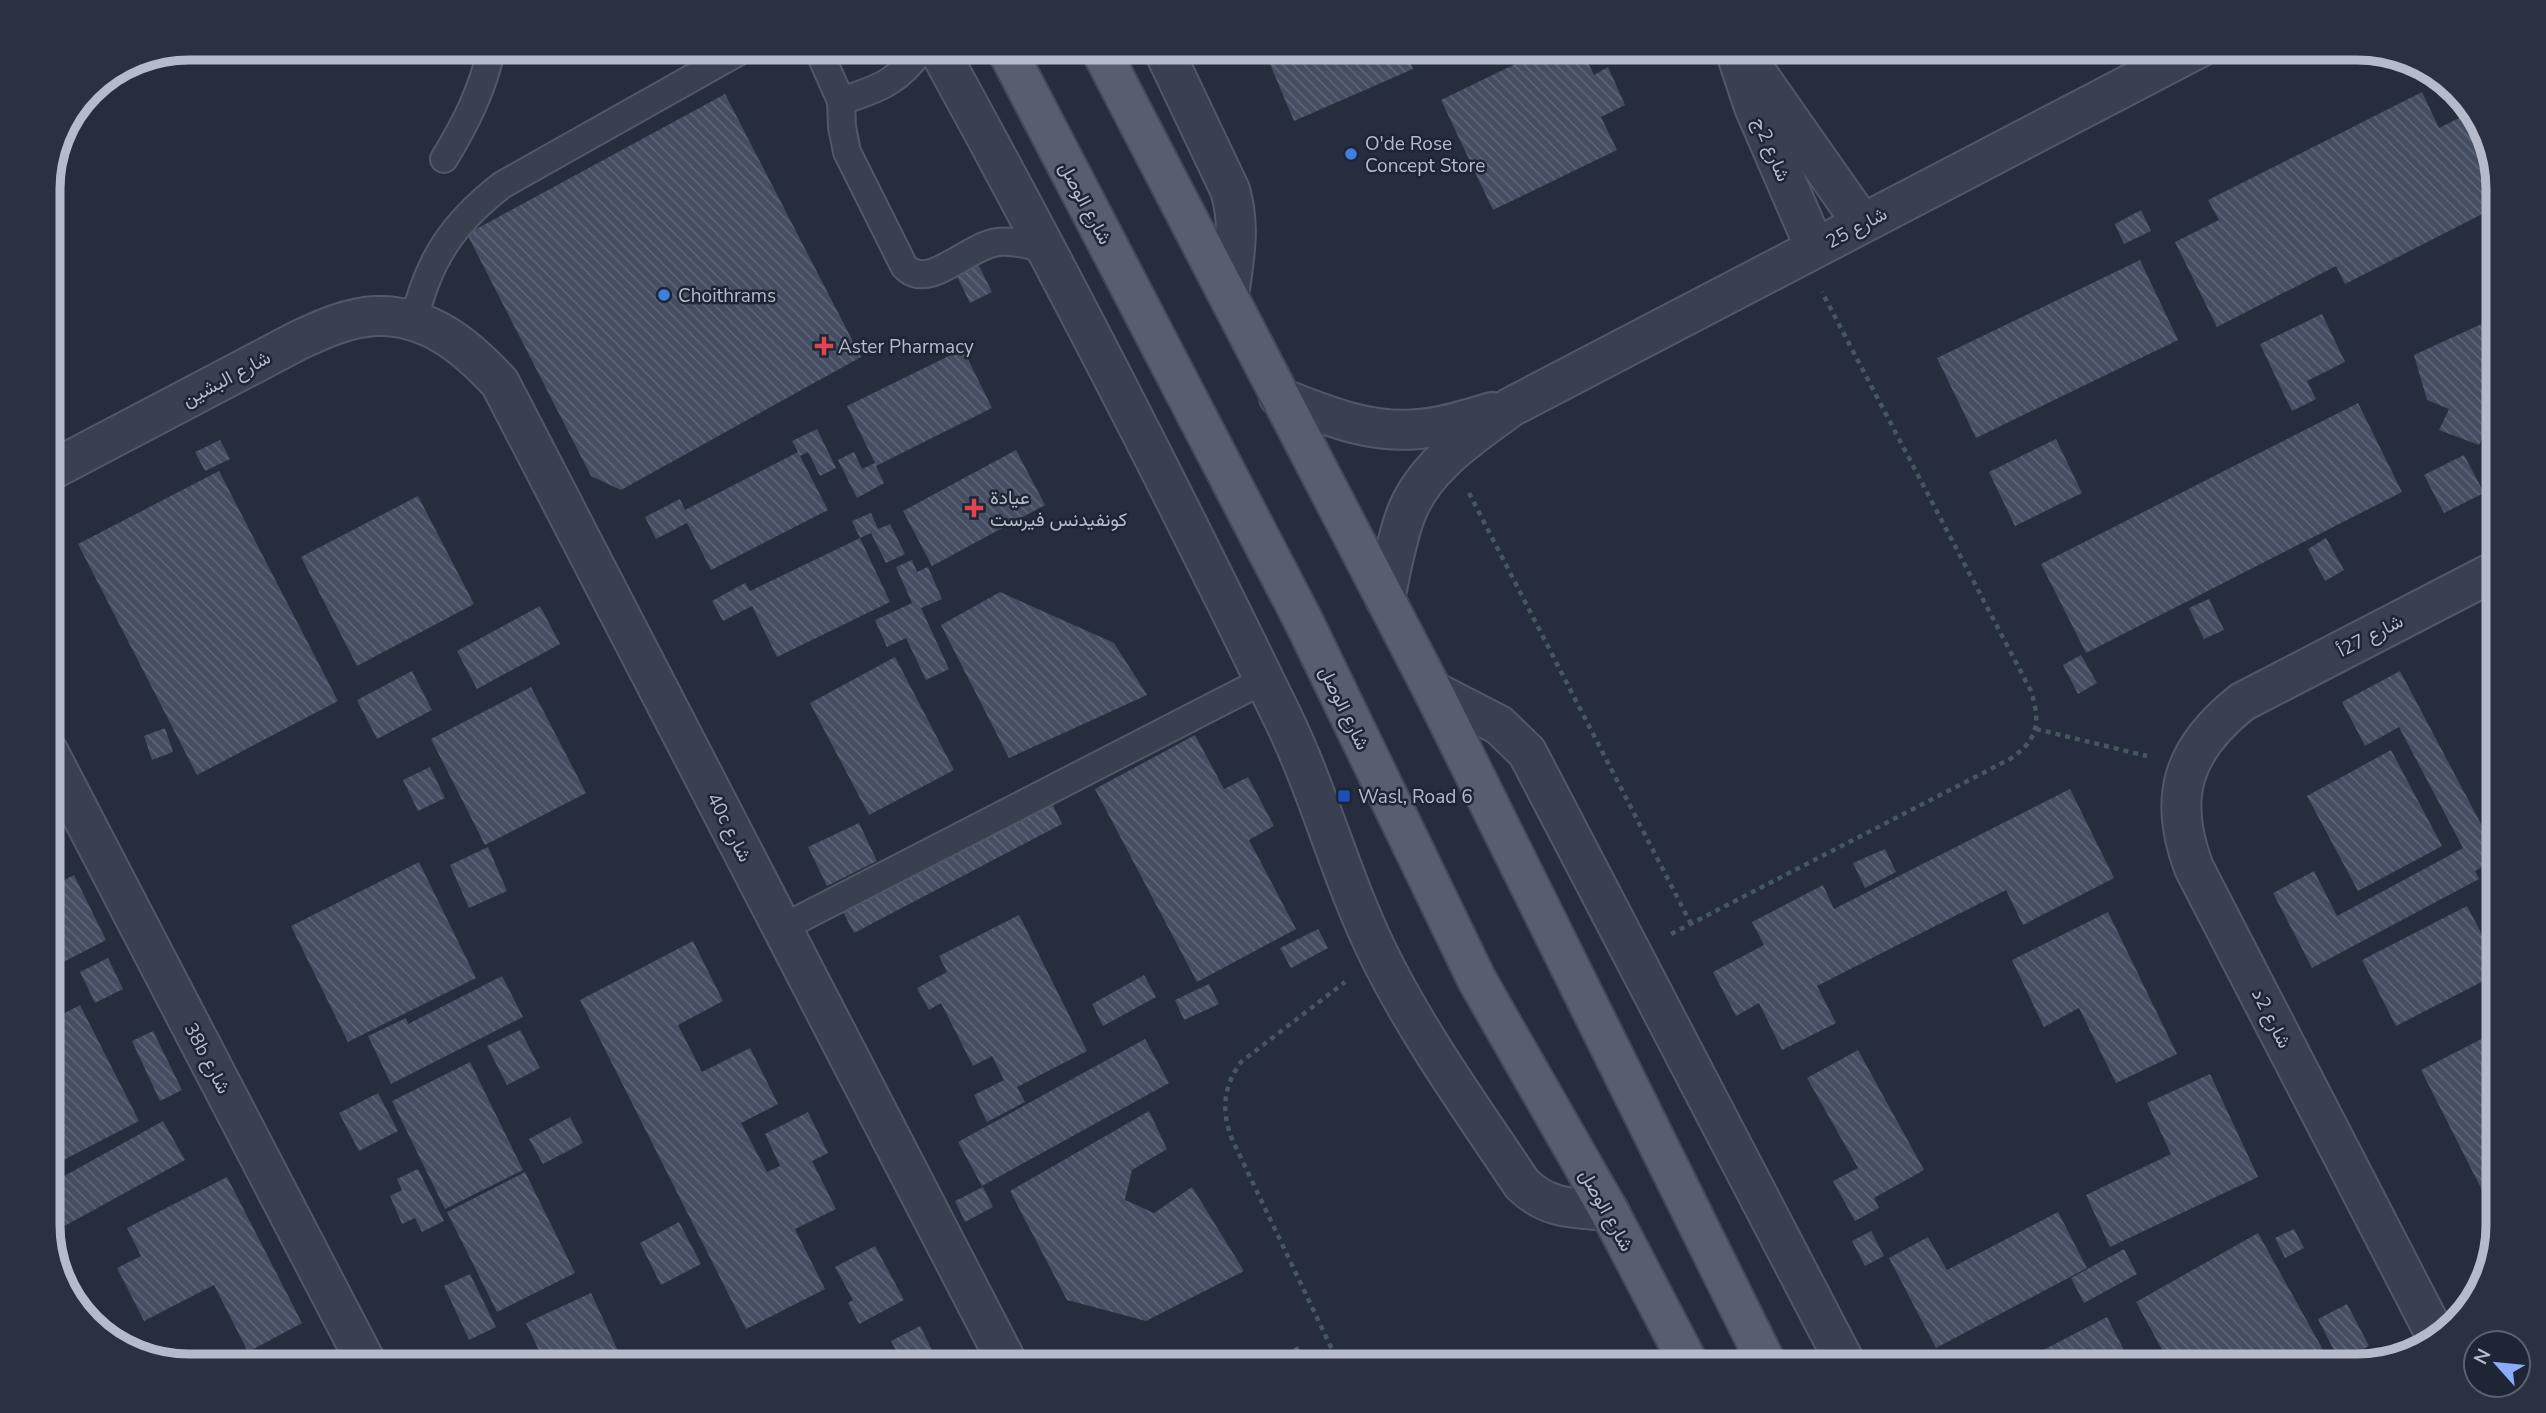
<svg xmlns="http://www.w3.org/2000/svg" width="2546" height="1413" font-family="'Nunito Sans',Vazirmatn,sans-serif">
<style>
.building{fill:url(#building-back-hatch)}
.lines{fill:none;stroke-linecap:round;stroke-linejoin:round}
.lane-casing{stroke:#515867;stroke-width:30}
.street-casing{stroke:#515867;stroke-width:42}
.primary-casing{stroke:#424958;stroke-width:42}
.path{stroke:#45585d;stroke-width:4.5;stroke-dasharray:5 5;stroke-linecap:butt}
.lane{stroke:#39404f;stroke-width:26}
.street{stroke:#39404f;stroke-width:38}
.primary{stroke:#575f6f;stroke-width:38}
.shop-dot{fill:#3f7fe0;stroke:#1e2534;stroke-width:2.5}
.health-dot{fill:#e0444e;stroke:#1e2534;stroke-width:2.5}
.transit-dot{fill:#1a4fb4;stroke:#1e2534;stroke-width:2.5}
.labels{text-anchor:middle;stroke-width:5;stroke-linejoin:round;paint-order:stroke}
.poi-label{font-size:19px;fill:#b5bbca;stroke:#1e2534;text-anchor:start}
.street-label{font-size:19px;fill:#b5bbca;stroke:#1e2534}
.rim{fill:none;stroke:#b5bbca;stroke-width:9}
</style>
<defs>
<pattern id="building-back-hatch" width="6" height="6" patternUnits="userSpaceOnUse" patternTransform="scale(1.75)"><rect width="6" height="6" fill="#444d61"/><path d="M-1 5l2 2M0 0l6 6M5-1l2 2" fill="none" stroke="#5d6576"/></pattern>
</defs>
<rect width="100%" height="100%" fill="#252d3f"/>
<g class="building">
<path d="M 1302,47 L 1403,47 L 1413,69 L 1294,121 L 1269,62 Z"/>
<path d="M 1550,47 L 1580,47 L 1594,75 L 1608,67 L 1625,105 L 1601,117 L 1617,150 L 1493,210 L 1441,100 Z"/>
<path d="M 2422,92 L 2439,128 L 2473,111 L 2480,118 L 2498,180 L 2498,206 L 2345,284 L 2336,266 L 2217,327 L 2175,242 L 2219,220 L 2208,200 Z"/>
<path d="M 725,94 L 861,357 L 621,490 L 591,476 L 467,234 Z"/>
<path d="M 2141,210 L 2151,231 L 2124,244 L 2115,224 Z"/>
<path d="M 2140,260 L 2178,340 L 1976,438 L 1937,358 Z"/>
<path d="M 977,262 L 992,292 L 970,303 L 955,272 Z"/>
<path d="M 2322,314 L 2345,362 L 2307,381 L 2316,399 L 2292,411 L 2260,344 Z"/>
<path d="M 2499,316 L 2499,416 L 2490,421 L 2479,445 L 2439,430 L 2449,409 L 2427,400 L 2414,355 Z"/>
<path d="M 963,349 L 992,408 L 876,466 L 884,483 L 857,498 L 838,460 L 854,452 L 862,469 L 875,463 L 847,406 Z"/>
<path d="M 48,357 L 60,383 L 48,389 Z"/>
<path d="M 2358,403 L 2402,492 L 2086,653 L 2041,564 Z"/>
<path d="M 817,429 L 836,468 L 820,476 L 808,452 L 800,456 L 828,510 L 711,570 L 687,523 L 656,539 L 645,517 L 680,499 L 685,510 L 798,452 L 792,441 Z"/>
<path d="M 2056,439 L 2082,493 L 2015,526 L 1989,472 Z"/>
<path d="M 220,440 L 230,459 L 205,471 L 195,452 Z"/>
<path d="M 1016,450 L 1045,505 L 932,566 L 903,511 Z"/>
<path d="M 2464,455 L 2484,493 L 2444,513 L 2424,475 Z"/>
<path d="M 219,471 L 338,701 L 197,775 L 78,544 Z"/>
<path d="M 418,496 L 474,604 L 357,666 L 301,557 Z"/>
<path d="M 871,513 L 878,529 L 890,524 L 905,554 L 886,563 L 871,533 L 860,538 L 852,521 Z"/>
<path d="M 860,538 L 890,602 L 777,657 L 752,606 L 723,621 L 712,601 L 745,583 L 750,591 Z"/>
<path d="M 2326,538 L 2344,570 L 2325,581 L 2308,549 Z"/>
<path d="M 912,560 L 917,572 L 928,567 L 942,599 L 921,608 L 949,669 L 926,680 L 906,638 L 887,647 L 875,620 L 912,603 L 896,567 Z"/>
<path d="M 1000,592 L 1114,643 L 1147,695 L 1009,758 L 941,625 Z"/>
<path d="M 2209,599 L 2224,630 L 2204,639 L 2189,608 Z"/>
<path d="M 540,606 L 560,644 L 477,689 L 457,651 Z"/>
<path d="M 2081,655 L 2097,683 L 2078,694 L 2063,665 Z"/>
<path d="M 895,657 L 954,770 L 869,815 L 810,703 Z"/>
<path d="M 412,671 L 432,710 L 377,739 L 357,700 Z"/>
<path d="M 2400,671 L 2499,858 L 2475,871 L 2479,879 L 2312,968 L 2273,893 L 2314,871 L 2337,916 L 2463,848 L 2399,727 L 2365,746 L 2342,702 Z"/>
<path d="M 531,687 L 586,793 L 485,845 L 431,739 Z"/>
<path d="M 165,728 L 173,752 L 152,760 L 144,736 Z"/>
<path d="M 1195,735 L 1224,789 L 1248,777 L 1274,826 L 1249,840 L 1296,929 L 1197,982 L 1095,789 Z"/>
<path d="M 2391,750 L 2442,846 L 2358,891 L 2307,796 Z"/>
<path d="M 430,767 L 445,798 L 418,811 L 403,780 Z"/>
<path d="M 2070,789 L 2114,878 L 2023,925 L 2006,890 L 1817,986 L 1836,1023 L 1782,1050 L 1759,1003 L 1736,1016 L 1713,972 L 1764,945 L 1752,922 L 1823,885 L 1834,909 Z"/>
<path d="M 1048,795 L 1062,824 L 854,933 L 842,910 Z"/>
<path d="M 859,823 L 877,861 L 827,886 L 808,847 Z"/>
<path d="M 488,847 L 507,891 L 469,908 L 450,865 Z"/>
<path d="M 1885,849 L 1896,872 L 1865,888 L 1853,863 Z"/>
<path d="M 419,862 L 476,978 L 348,1042 L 291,926 Z"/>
<path d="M 74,875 L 106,940 L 48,970 L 48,888 Z"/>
<path d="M 2467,906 L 2499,967 L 2499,973 L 2396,1026 L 2362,960 Z"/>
<path d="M 2108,912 L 2177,1054 L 2116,1083 L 2079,1008 L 2044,1027 L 2012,960 Z"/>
<path d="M 1019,915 L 1087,1051 L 1017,1087 L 1025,1102 L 987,1122 L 974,1095 L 1004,1080 L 992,1056 L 973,1066 L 941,1003 L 929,1010 L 917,988 L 947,972 L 939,956 Z"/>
<path d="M 1318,929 L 1328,948 L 1291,968 L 1280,948 Z"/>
<path d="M 693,941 L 723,1001 L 678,1025 L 702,1072 L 750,1048 L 778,1104 L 741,1123 L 767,1172 L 780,1166 L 765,1134 L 808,1112 L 828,1153 L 812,1161 L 836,1209 L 795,1229 L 825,1289 L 746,1329 L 580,1000 Z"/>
<path d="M 108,958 L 123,989 L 95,1003 L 80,972 Z"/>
<path d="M 1144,975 L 1156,997 L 1103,1026 L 1092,1004 Z"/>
<path d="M 502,976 L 523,1017 L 391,1084 L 368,1036 L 406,1018 L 408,1024 Z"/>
<path d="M 1209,984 L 1219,1004 L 1184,1020 L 1175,1000 Z"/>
<path d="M 80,1005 L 139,1121 L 48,1168 L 48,1022 Z"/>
<path d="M 520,1030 L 540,1068 L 507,1085 L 487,1046 Z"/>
<path d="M 2499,1030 L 2499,1191 L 2486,1198 L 2421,1070 Z"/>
<path d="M 153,1031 L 182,1090 L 160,1101 L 132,1041 Z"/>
<path d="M 1145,1039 L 1169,1083 L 982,1186 L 958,1142 Z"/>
<path d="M 1858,1050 L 1924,1170 L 1874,1198 L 1879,1208 L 1855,1221 L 1833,1181 L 1858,1168 L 1807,1078 Z"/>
<path d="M 470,1062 L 523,1170 L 445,1209 L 392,1101 Z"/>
<path d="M 2210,1074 L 2258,1177 L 2110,1247 L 2086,1195 L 2171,1154 L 2147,1103 Z"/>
<path d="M 378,1093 L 398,1131 L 359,1151 L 339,1113 Z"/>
<path d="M 1149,1111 L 1167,1149 L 1132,1170 L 1125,1200 L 1154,1213 L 1192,1187 L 1244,1271 L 1146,1321 L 1067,1300 L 1010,1191 Z"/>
<path d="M 570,1117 L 583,1143 L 543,1164 L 529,1139 Z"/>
<path d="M 163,1121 L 185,1160 L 48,1235 L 48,1185 Z"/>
<path d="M 418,1169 L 444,1221 L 422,1232 L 415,1218 L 402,1224 L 390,1196 L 402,1190 L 397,1179 Z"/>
<path d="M 525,1172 L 575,1273 L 497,1312 L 447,1212 Z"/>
<path d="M 227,1177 L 302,1323 L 248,1352 L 214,1285 L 144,1321 L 117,1268 L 141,1256 L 127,1228 Z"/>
<path d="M 983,1187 L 993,1207 L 965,1222 L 955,1201 Z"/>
<path d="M 2058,1212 L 2087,1268 L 1936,1348 L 1889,1258 L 1928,1237 L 1947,1270 Z"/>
<path d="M 679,1222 L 701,1264 L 661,1285 L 640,1243 Z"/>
<path d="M 2294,1229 L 2304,1248 L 2285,1258 L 2275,1238 Z"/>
<path d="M 1871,1231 L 1884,1256 L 1865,1266 L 1852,1241 Z"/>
<path d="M 2258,1233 L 2332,1366 L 2171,1366 L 2136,1302 Z"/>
<path d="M 875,1246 L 904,1300 L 859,1324 L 848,1303 L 853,1300 L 835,1267 Z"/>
<path d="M 2124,1249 L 2137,1274 L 2084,1303 L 2071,1278 Z"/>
<path d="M 470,1274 L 496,1327 L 469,1340 L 444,1286 Z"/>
<path d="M 591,1293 L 625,1366 L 521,1366 L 542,1357 L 526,1323 Z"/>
<path d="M 2347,1304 L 2369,1346 L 2340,1362 L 2318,1319 Z"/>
<path d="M 2107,1317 L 2132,1366 L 2012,1366 Z"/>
<path d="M 920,1326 L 940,1366 L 904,1366 L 891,1341 Z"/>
<path d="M 1298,1346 L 1308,1366 L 1288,1366 L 1283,1355 Z"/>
</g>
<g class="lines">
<g class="lane-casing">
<g id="lane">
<path d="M 817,47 L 841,101 L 842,127 L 847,152 L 904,266 C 928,293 966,246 998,242 C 1014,240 1031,246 1047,249"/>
<path d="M 841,101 C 879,89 900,81 923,47"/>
<path d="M 444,159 C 466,123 483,89 492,47"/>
<path d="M 414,321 C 428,260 453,223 502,185 L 747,47"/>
<path d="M 782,928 L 1264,680"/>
</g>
</g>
<g class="street-casing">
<g id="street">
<path d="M 937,47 C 1058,267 1173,491 1282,716 C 1320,794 1341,878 1379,955 C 1419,1036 1472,1109 1522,1184 C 1548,1210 1575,1208 1609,1211"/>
<path d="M 1162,47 L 1230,190 C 1241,226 1234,260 1229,296"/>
<path d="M 1734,47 L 1754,107 L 1815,248"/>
<path d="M 1757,73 L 1862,223"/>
<path d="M 1279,397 C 1325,415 1369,434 1419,429 C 1444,427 1468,419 1492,412"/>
<path d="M 48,472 L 299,340 C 323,329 349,317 376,316 C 428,314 467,347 500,383 L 1009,1366"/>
<path d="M 1385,599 C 1391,571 1396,541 1406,514 C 1425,465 1471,437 1511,407 L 2201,47"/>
<path d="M 1433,691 L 1499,725 L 1527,752 L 1847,1366"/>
<path d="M 48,751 L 368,1366"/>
<path d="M 2437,1338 L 2194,868 C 2167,796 2183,749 2242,702 L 2499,569"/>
</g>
</g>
<g class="primary-casing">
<g id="primary">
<path d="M 1005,47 L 1303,620 L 1477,980 L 1609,1211 L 1690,1366"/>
<path d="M 1099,47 L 1433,691 L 1768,1366"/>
</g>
</g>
<g class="path">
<path d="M 1469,493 L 1691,924"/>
<path d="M 2036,729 L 2147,756"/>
<path d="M 1671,934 L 2010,759 C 2038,740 2041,723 2031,691 L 1822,292"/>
<path d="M 1340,1366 L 1232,1139 C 1221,1111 1223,1087 1241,1062 L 1345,982"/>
</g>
<use href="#lane" class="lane"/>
<use href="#street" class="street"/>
<use href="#primary" class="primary"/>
</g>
<g class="shop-dot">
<circle cx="1351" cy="154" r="7"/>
<circle cx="664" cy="295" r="7"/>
</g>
<g class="health-dot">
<path d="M820.5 335.5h7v7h7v7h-7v7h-7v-7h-7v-7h7z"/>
<path d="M970.5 497.5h7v7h7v7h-7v7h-7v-7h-7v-7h7z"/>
</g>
<rect class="transit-dot" x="1337" y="789" width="14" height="14" rx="3.5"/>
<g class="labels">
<g class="poi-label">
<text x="1365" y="150">O'de Rose<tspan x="1365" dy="22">Concept Store</tspan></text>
<text x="678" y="302">Choithrams</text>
<text x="838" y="353">Aster Pharmacy</text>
<text x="990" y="504">عيادة<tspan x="990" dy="22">كونفيدنس فيرست</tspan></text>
<text x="1358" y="803">Wasl, Road 6</text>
</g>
<g class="street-label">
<text transform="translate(1772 149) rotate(67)" y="7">شارع 2ج</text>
<text transform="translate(1086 203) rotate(62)" y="7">شارع الوصل</text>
<text transform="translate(1856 227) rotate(-28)" y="7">شارع 25</text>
<text transform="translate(226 378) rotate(-28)" y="7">شارع البشين</text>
<text transform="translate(2370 635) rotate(-27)" y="7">شارع 27أ</text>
<text transform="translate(1345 708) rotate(64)" y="7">شارع الوصل</text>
<text transform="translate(730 827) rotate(63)" y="7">40c شارع</text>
<text transform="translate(2272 1018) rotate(63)" y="7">شارع 2د</text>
<text transform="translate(208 1058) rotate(62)" y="7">38b شارع</text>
<text transform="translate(1607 1210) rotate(61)" y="7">شارع الوصل</text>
</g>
</g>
<path d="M0 0H2546V1413H0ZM189 60H2357A129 129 0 0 1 2486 189V1225A129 129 0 0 1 2357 1354H189A129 129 0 0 1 60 1225V189A129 129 0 0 1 189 60Z" fill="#2a3140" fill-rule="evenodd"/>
<path class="rim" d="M189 60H2357A129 129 0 0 1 2486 189V1225A129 129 0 0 1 2357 1354H189A129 129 0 0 1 60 1225V189A129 129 0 0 1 189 60Z"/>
<g transform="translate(2497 1364) rotate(297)"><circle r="33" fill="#1e2534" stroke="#5a6170" stroke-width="2"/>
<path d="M0-5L12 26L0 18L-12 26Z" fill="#8cabf8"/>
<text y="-10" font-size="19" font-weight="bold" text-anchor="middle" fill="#b5bbca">N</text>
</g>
</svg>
